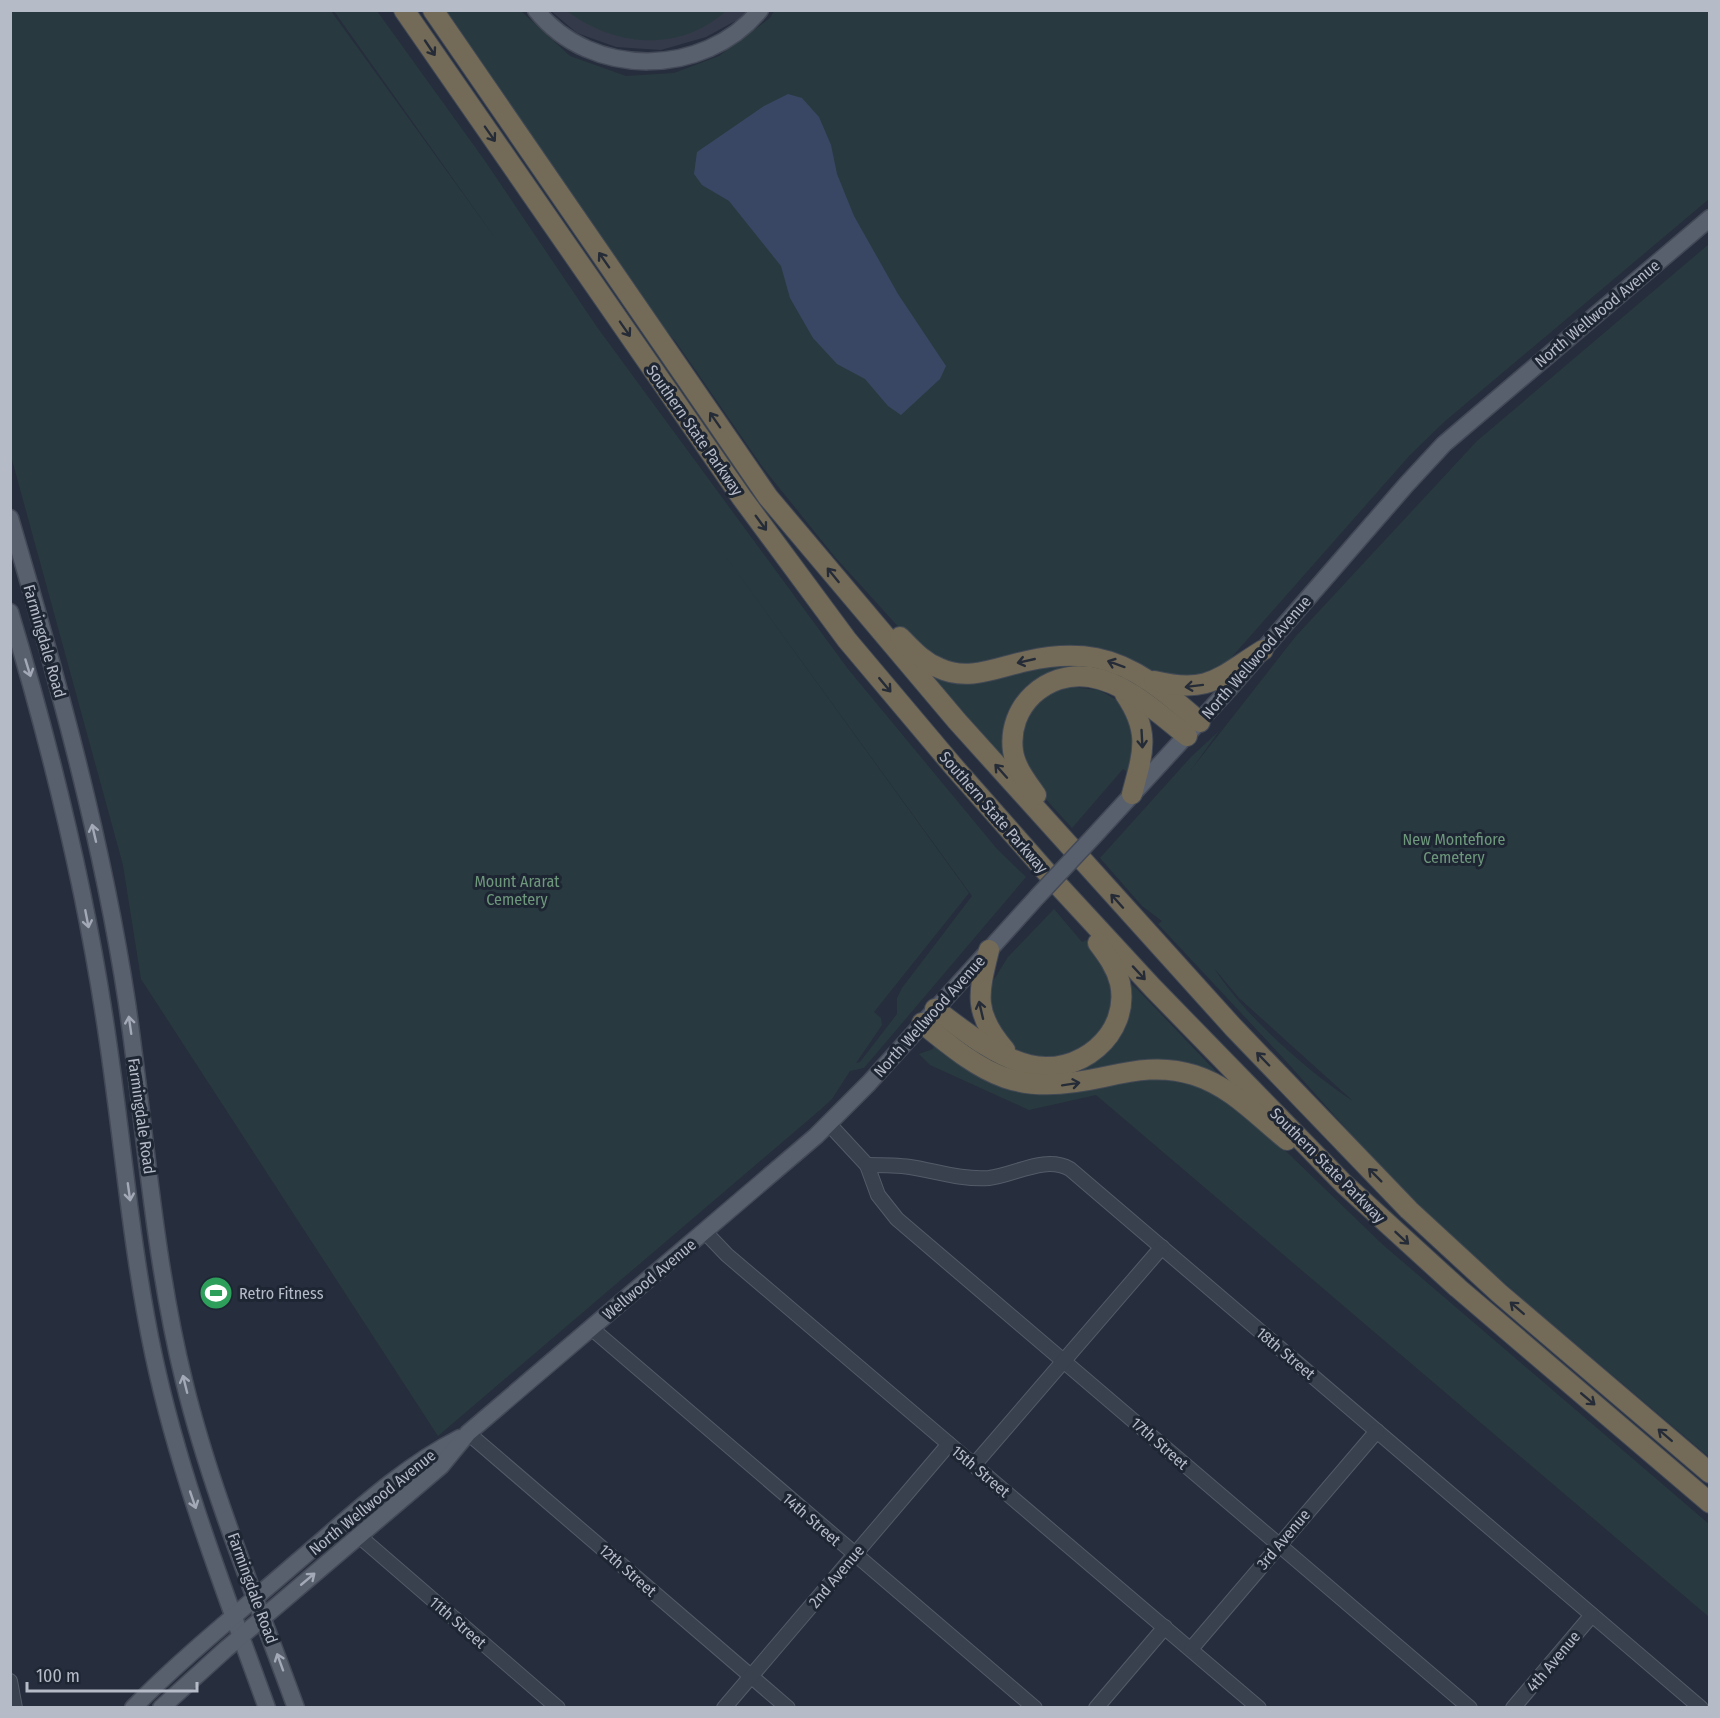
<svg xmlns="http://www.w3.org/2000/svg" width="1720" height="1718" font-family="'Fira Sans Condensed',sans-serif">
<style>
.airport{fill:#343a4a}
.green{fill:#283a3f;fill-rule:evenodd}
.water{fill:#3a4764}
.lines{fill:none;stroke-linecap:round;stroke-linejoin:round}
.minor-casing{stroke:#545b68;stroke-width:16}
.major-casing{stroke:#434957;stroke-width:19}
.highway-casing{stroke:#414855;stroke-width:22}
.minor{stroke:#39404e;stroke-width:14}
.major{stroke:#585f6d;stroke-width:16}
.highway{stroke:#736b57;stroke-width:20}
.major-bridge-casing{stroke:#434957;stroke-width:19;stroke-linecap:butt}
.major-bridge{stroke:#585f6d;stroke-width:16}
.oneway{stroke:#262c37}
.oneway2{stroke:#a3a9b6}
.labels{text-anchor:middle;stroke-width:6;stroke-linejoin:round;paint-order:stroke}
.street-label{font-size:16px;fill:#b6bbc8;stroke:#1e2533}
.park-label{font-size:16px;fill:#6e987c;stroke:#1e2533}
.poi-label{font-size:16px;fill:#b6bbc8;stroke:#1e2533;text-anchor:start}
</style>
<rect width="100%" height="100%" fill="#262d3d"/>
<path class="airport" d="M 551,11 L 749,11 L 746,15 L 706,37 L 661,50 L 616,47 L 577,33 Z"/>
<g class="green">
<path d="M 10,11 L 331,11 L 498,242 L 334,11 L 377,11 L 483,158 L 597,327 L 848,669 L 997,849 L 1026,877 L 864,1068 L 850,1071 L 832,1099 L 820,1110 L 438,1436 L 141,979 L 123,865 L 11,456 ZM 713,539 L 972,896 L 902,988 L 897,998 L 897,1014 L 860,1062 L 856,1063 L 882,1025 L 881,1018 L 874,1012 L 969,893 Z"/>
<path d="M 443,11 L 521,11 L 570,56 L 626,76 L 674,73 L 719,56 L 770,18 L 774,11 L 1709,11 L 1709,199 L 1444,422 L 1410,455 L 1223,667 L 1205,680 L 1176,682 L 1093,650 L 972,669 L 923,654 L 835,557 L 764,469 L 676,342 L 636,295 Z"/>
<path d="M 567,11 L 726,11 C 679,53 615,47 567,11 Z"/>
<path d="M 1709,244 L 1709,1457 L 1455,1241 L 1392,1180 L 1285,1060 L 1158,924 L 1162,921 L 1142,906 L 1100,858 L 1191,757 L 1219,731 L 1191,770 L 1296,636 L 1477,441 ZM 1214,968 L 1239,998 L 1353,1101 C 1308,1072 1243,1014 1214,968 Z"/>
<path d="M 1090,664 L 1136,682 L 1176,715 L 1130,686 L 1038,684 L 1007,761 L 928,675 Z"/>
<path d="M 1071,687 L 1099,690 L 1122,703 L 1136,726 L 1137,749 L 1128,772 L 1123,769 L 1072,828 L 1043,796 L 1017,748 L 1023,717 L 1045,695 Z"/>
<path d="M 1054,909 L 1082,942 L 1086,940 L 1106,965 L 1114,987 L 1114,1015 L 1101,1036 L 1062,1061 L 1037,1060 L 1012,1049 L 993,1030 L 987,1000 L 990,986 L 1008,957 Z"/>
<path d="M 1122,977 L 1136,988 L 1226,1082 L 1198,1073 L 1093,1077 L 984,1067 L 948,1032 L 951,1030 L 1011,1068 L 1101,1054 Z"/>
<path d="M 934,1046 L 986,1079 L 1177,1078 L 1205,1086 L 1260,1126 L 1382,1244 L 1709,1524 L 1709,1617 L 1096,1095 L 1029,1110 L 930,1065 L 919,1054 L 933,1049 Z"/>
</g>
<path class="water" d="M 788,94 L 802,98 L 819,117 L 831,145 L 837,174 L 854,216 L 898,294 L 946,366 L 940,379 L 901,415 L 888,406 L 865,379 L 837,364 L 813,338 L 790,298 L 781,266 L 729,201 L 702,185 L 694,174 L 697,152 L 764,106 Z"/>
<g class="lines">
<g class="minor-casing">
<g id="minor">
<path d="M 829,1124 L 867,1165 L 878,1195 L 897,1219 L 1470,1708"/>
<path d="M 867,1165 C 881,1165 896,1165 910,1167 C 936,1171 961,1180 989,1178 C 1015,1175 1045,1155 1070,1169 L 1701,1708"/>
<path d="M 705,1232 L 727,1255 L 1259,1708"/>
<path d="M 591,1328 L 1035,1708"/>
<path d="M 468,1433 L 788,1708"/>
<path d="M 974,1465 L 1162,1247"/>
<path d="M 359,1536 L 558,1708"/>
<path d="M 1191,1649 L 1377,1431"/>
<path d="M 10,1681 L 15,1708"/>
<path d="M 724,1708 L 949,1444"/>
<path d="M 1096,1708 L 1165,1627"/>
<path d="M 1513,1708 L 1592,1615"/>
</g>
</g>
<g class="major-casing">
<g id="major">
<path d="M 536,10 C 591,79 704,78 760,10"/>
<path d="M 10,518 C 57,678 102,838 127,1003 C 145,1127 154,1260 184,1381 C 211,1492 257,1600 296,1708"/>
<path d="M 10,612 C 50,745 83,878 104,1015 C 122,1129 130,1245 154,1357 C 180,1478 225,1592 267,1708"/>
<path d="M 1094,836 L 1230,688 L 1406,485 L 1444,444 L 1710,218"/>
<path d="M 133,1708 C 184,1656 242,1610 297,1562 C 349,1518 399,1469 460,1438"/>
<path d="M 161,1708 L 226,1649 L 441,1466 L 468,1433 L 816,1136 L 869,1083 L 1037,897"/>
</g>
</g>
<g class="highway-casing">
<g id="highway">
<path d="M 404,10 L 742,498 L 847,640 L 954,767 L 1057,884 L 1153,988 L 1344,1184 L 1458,1288 L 1710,1503"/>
<path d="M 433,10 L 768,497 L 957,721 L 1233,1027 L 1409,1210 L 1499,1293 L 1710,1473"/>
<path d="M 900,637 C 912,649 922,661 939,668 C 968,682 998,667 1027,661 C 1049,656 1074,654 1096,658 C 1137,666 1169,695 1200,722"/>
<path d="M 1154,681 C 1209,694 1218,678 1263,650"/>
<path d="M 1125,694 C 1151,732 1143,753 1132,794"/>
<path d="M 1036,795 C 1027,782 1015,767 1013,751 C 1007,707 1046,670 1090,677 C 1127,683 1158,713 1187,736"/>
<path d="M 989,950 C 978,994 973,1013 1005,1050"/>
<path d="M 935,1009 C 963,1030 994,1056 1029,1065 C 1078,1077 1131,1035 1120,983 C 1116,967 1107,955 1098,943"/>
<path d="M 922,1023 C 989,1078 1016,1096 1104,1077 C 1135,1070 1163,1065 1194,1075 C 1232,1087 1257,1116 1287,1140"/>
</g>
</g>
<use href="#minor" class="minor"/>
<use href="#major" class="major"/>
<use href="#highway" class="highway"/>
<g class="major-bridge-casing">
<path id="major-bridge" d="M 1037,897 L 1094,836"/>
</g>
<use href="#major-bridge" class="major-bridge"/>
</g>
<defs><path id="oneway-shaft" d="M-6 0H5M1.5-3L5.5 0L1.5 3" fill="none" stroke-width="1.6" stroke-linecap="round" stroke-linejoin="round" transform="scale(1.5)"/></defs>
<g class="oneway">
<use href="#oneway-shaft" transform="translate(430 48) rotate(56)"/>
<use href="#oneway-shaft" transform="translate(490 134) rotate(55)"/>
<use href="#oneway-shaft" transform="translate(604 260) rotate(-125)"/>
<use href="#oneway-shaft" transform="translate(625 329) rotate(55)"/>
<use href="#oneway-shaft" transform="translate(715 420) rotate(-125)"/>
<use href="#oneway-shaft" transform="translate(761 523) rotate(54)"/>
<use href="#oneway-shaft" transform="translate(833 575) rotate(-129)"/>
<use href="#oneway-shaft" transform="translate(1026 661) rotate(167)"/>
<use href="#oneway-shaft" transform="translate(1116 664) rotate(-160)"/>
<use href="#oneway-shaft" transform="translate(885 685) rotate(50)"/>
<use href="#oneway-shaft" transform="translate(1194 686) rotate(173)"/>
<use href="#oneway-shaft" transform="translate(1142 739) rotate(87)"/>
<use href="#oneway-shaft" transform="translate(1001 771) rotate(-132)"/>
<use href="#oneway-shaft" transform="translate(1117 901) rotate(-132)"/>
<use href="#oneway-shaft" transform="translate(1139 973) rotate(47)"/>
<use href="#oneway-shaft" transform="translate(981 1010) rotate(-103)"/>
<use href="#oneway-shaft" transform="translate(1263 1059) rotate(-134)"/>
<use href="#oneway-shaft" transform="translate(1071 1084) rotate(-9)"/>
<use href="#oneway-shaft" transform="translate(1375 1175) rotate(-135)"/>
<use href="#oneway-shaft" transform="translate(1402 1238) rotate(43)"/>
<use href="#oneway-shaft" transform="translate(1517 1308) rotate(-139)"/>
<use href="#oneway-shaft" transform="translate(1588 1399) rotate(40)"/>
<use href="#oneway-shaft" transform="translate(1665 1435) rotate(-139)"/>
</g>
<g class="oneway2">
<use href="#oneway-shaft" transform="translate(28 668) rotate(73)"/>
<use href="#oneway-shaft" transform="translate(94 833) rotate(-103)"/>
<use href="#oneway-shaft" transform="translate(87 919) rotate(79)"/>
<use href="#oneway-shaft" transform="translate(130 1025) rotate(-98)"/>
<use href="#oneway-shaft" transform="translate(129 1192) rotate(82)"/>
<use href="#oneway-shaft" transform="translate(185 1384) rotate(-104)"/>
<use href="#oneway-shaft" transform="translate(193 1500) rotate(71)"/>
<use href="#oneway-shaft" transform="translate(308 1579) rotate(-40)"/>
<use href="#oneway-shaft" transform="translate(280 1662) rotate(-110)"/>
</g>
<defs>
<g id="stadium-disc" transform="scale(1.725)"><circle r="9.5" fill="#2e9e5b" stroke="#1e2533"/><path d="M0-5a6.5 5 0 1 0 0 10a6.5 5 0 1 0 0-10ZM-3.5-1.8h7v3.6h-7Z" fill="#fff"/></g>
</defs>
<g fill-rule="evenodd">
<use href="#stadium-disc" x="216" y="1293"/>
</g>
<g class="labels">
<g class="street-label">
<text transform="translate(1597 313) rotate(-40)" y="6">North Wellwood Avenue</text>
<text transform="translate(695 430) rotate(55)" y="6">Southern State Parkway</text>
<text transform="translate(45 641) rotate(74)" y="6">Farmingdale Road</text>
<text transform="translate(1256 657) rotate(-49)" y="6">North Wellwood Avenue</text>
<text transform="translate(994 812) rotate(49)" y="6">Southern State Parkway</text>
<text transform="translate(929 1016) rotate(-48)" y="6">North Wellwood Avenue</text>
<text transform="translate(142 1116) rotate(82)" y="6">Farmingdale Road</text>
<text transform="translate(1328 1165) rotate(45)" y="6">Southern State Parkway</text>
<text transform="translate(649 1279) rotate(-40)" y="6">Wellwood Avenue</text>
<text transform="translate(1286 1353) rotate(40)" y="6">18th Street</text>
<text transform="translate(1160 1443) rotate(41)" y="6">17th Street</text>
<text transform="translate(981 1471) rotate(40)" y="6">15th Street</text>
<text transform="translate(372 1502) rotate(-39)" y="6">North Wellwood Avenue</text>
<text transform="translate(812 1519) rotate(41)" y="6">14th Street</text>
<text transform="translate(1283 1539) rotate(-50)" y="6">3rd Avenue</text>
<text transform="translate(628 1570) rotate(41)" y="6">12th Street</text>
<text transform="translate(836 1576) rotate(-50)" y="6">2nd Avenue</text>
<text transform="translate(253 1588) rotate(70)" y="6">Farmingdale Road</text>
<text transform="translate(458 1622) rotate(41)" y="6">11th Street</text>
<text transform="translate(1553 1661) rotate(-50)" y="6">4th Avenue</text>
</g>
<g class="park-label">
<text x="1454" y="845">New Montefiore<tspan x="1454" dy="18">Cemetery</tspan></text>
<text x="517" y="887">Mount Ararat<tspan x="517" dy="18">Cemetery</tspan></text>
</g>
<g class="poi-label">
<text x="239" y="1299">Retro Fitness</text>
</g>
</g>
<rect width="1720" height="1718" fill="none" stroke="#b6bbc8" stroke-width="24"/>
<path d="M27 1682v9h170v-9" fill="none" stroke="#b6bbc8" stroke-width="3"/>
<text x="36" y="1682" font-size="18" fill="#b6bbc8" stroke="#1e2533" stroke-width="4.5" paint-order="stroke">100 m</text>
</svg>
